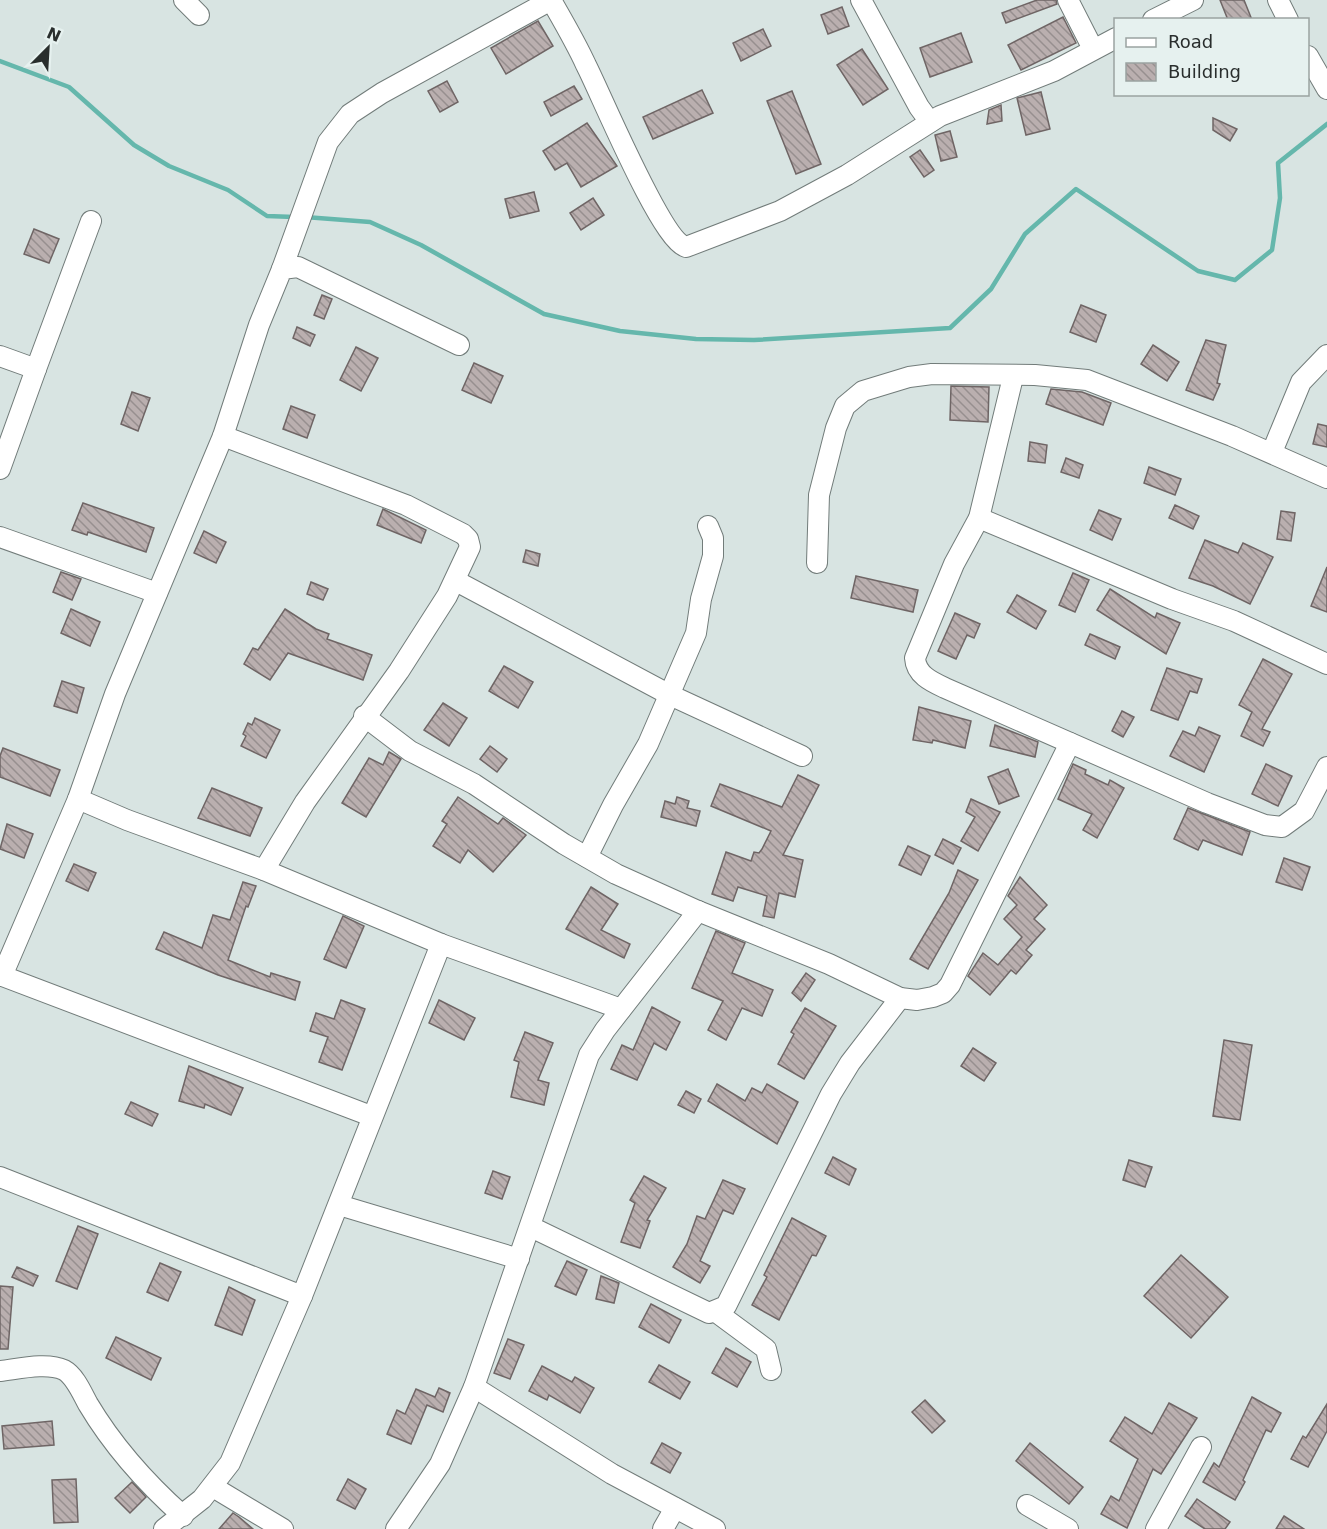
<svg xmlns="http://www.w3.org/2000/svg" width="1327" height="1529" font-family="'DejaVu Sans',sans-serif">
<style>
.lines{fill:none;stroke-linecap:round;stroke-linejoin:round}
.stream{stroke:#65b7ac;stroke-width:4.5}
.building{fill:url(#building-back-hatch);stroke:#6f6565;stroke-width:1.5}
.minor-casing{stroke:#727c7a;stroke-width:22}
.minor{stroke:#fff;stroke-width:20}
</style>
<defs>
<pattern id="building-back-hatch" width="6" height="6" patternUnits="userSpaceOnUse" patternTransform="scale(1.5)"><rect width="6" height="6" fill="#baafaf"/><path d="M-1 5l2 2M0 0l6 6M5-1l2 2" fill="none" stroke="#978f8f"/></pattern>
</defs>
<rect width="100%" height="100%" fill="#d8e4e2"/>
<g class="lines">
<g class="stream">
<path d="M 0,61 L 69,87 L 134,145 L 169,166 L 228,190 L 267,216 L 294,217"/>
<path d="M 305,217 L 370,222 L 421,245 L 544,314 L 620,331 L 696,339 L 754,340 L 950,328 L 991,289 L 1025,234 L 1076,189 L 1198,271 L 1235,280 L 1272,250 L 1280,198 L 1278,163 L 1327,124"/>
</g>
</g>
<g class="building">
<path d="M 1037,0 L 1056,0 L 1057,4 L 1006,23 L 1002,13 Z"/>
<path d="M 1220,0 L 1244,0 L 1252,20 L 1228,20 Z"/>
<path d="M 842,7 L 849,26 L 828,34 L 821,15 Z"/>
<path d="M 1063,17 L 1076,43 L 1021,70 L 1008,45 Z"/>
<path d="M 538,21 L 553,46 L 506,74 L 491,48 Z"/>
<path d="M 763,29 L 771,46 L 741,61 L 733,43 Z"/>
<path d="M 961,33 L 972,62 L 930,77 L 920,48 Z"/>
<path d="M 862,49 L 888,89 L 863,105 L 837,65 Z"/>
<path d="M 447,81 L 458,102 L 440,112 L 428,91 Z"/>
<path d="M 574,86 L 582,99 L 551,116 L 544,102 Z"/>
<path d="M 702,90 L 713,113 L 653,139 L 643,117 Z"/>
<path d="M 792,91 L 821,164 L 796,174 L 767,101 Z"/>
<path d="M 1041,92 L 1050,129 L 1026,135 L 1017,98 Z"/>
<path d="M 1001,105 L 1002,121 L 987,124 L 989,110 Z"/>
<path d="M 1213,118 L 1237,129 L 1230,141 L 1213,130 Z"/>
<path d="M 587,123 L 617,166 L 581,187 L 567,163 L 555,170 L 543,151 Z"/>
<path d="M 950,131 L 957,157 L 941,161 L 935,135 Z"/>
<path d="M 920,150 L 934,170 L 924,177 L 910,157 Z"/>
<path d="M 534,192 L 539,211 L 510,218 L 505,199 Z"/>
<path d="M 593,198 L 604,215 L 581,230 L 570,213 Z"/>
<path d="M 34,229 L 59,239 L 49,263 L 24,254 Z"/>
<path d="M 322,295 L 332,299 L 324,319 L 314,315 Z"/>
<path d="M 1081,305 L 1106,315 L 1096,342 L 1070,332 Z"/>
<path d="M 297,327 L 315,335 L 310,346 L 293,338 Z"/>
<path d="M 1206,340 L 1226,345 L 1217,383 L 1220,384 L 1213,400 L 1186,390 Z"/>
<path d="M 1153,345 L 1179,362 L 1167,381 L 1141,364 Z"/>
<path d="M 356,347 L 378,358 L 361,391 L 340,380 Z"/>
<path d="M 474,363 L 503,376 L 491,403 L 462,390 Z"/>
<path d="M 951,386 L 989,387 L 988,422 L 950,420 Z"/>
<path d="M 1051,389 L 1082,392 L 1111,403 L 1103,425 L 1046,404 Z"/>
<path d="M 132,392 L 150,398 L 138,431 L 121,424 Z"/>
<path d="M 291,406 L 315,415 L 307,438 L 283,429 Z"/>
<path d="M 1318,424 L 1327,426 L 1327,447 L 1313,444 Z"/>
<path d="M 1030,442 L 1047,445 L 1045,463 L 1028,461 Z"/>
<path d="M 1066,458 L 1083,465 L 1079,478 L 1061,472 Z"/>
<path d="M 1149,467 L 1181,479 L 1175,495 L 1144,483 Z"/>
<path d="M 83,503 L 154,528 L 146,552 L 88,532 L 87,535 L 72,530 Z"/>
<path d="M 1175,505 L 1199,516 L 1193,529 L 1169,518 Z"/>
<path d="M 383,509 L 426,530 L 421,543 L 377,525 Z"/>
<path d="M 1099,510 L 1121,519 L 1112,540 L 1090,530 Z"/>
<path d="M 1281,511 L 1295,513 L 1291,541 L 1277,539 Z"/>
<path d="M 204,531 L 226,542 L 216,563 L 194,553 Z"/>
<path d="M 1205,540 L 1238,553 L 1243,543 L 1273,557 L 1250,604 L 1213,586 L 1189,578 Z"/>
<path d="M 526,550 L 540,554 L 538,566 L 523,562 Z"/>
<path d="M 1327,567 L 1327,612 L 1311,606 Z"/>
<path d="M 61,572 L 81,579 L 72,600 L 53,592 Z"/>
<path d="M 1073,573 L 1089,580 L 1075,612 L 1059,605 Z"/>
<path d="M 856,576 L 918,590 L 913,612 L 851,598 Z"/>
<path d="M 311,582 L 328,589 L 323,600 L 307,594 Z"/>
<path d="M 1110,589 L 1155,618 L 1157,613 L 1180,623 L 1166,654 L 1097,610 Z"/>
<path d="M 1017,595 L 1046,611 L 1036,629 L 1007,612 Z"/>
<path d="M 71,609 L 100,622 L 90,646 L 61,633 Z"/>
<path d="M 285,609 L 316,629 L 329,634 L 327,639 L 372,655 L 363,680 L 288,653 L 270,680 L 244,664 L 253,648 L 258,650 Z"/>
<path d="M 955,613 L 980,624 L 974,638 L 967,635 L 956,659 L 938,651 Z"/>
<path d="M 1090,634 L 1120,647 L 1115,659 L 1085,645 Z"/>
<path d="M 1263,659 L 1292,674 L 1262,729 L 1270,732 L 1263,746 L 1241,736 L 1252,712 L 1239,705 Z"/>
<path d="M 504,666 L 533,682 L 518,708 L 489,691 Z"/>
<path d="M 1167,668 L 1202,679 L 1197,693 L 1190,691 L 1178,720 L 1151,710 Z"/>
<path d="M 62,681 L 84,688 L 77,713 L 54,706 Z"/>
<path d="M 443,703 L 467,718 L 449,746 L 424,730 Z"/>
<path d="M 919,707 L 971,721 L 965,748 L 933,740 L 932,743 L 913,740 Z"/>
<path d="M 1122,711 L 1134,717 L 1123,737 L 1112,731 Z"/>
<path d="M 255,718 L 280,730 L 266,758 L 241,746 L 246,736 L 243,734 L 248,723 L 252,725 Z"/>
<path d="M 995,725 L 1038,742 L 1035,757 L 990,746 Z"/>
<path d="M 1199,727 L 1220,736 L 1204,772 L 1170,756 L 1183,731 L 1195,736 Z"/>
<path d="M 490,746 L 507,759 L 497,772 L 480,759 Z"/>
<path d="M 3,748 L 60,770 L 50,796 L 0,777 L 0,756 Z"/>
<path d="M 389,752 L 401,759 L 366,817 L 342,803 L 369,758 L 383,765 Z"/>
<path d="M 1073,764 L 1086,770 L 1085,774 L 1108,785 L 1110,780 L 1124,788 L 1097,838 L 1083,830 L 1092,814 L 1058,799 Z"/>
<path d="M 1266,764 L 1292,776 L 1278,806 L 1252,794 Z"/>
<path d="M 1008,769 L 1019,796 L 999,804 L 988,777 Z"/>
<path d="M 798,775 L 819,785 L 783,855 L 803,860 L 795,897 L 779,893 L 774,918 L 763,916 L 767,896 L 738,887 L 733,901 L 712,894 L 726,852 L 751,861 L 754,852 L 759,853 L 762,849 L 771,831 L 711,806 L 720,784 L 782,807 Z"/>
<path d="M 212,788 L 262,808 L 250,836 L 198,818 Z"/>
<path d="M 458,797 L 498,824 L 503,818 L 526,835 L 493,872 L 468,850 L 460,863 L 433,846 L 447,824 L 442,821 Z"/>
<path d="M 677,797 L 689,801 L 687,808 L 700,811 L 696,826 L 661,817 L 665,801 L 675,804 Z"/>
<path d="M 971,799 L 1000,812 L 978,851 L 961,841 L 975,817 L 966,812 Z"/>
<path d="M 1188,808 L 1250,832 L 1242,855 L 1203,840 L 1198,850 L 1174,839 Z"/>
<path d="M 7,824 L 33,834 L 24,858 L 0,849 Z"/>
<path d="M 943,839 L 961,848 L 953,864 L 935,855 Z"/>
<path d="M 908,846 L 930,856 L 921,875 L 899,865 Z"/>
<path d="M 1284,858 L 1310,867 L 1302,890 L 1276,882 Z"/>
<path d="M 74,864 L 96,873 L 88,891 L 66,881 Z"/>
<path d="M 958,870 L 978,880 L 928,969 L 910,959 L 949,893 Z"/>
<path d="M 1020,877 L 1047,905 L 1034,919 L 1045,929 L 1026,950 L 1032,955 L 1016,974 L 1011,970 L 990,995 L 968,976 L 983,953 L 998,965 L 1022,937 L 1004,919 L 1017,905 L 1008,896 Z"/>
<path d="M 243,882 L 256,886 L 248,907 L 246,906 L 228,960 L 270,977 L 271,973 L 300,982 L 295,1000 L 218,975 L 156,949 L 164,932 L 202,948 L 213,915 L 230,920 Z"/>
<path d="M 591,887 L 618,904 L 601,930 L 630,944 L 624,958 L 566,929 Z"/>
<path d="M 343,916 L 364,926 L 346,968 L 324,959 Z"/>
<path d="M 716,931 L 745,943 L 732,973 L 773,990 L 762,1016 L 742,1008 L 726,1040 L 708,1030 L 723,1001 L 692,988 Z"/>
<path d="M 806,973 L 815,980 L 801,1001 L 792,993 Z"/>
<path d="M 341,1000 L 365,1009 L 342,1070 L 319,1062 L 328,1037 L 310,1031 L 316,1013 L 334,1019 Z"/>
<path d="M 439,1000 L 475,1018 L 464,1040 L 429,1023 Z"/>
<path d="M 652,1007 L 680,1022 L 666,1050 L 654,1043 L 637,1080 L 611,1069 L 622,1045 L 633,1050 Z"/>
<path d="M 805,1008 L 836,1026 L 804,1079 L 778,1064 L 794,1034 L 791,1032 Z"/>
<path d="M 525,1032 L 553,1043 L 538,1080 L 549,1083 L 544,1105 L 511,1097 L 519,1062 L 514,1060 Z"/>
<path d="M 1224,1040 L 1252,1045 L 1240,1120 L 1213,1116 Z"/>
<path d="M 973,1048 L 996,1063 L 984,1081 L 961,1066 Z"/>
<path d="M 189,1066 L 243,1088 L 231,1115 L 205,1104 L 204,1108 L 179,1101 Z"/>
<path d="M 717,1084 L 745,1101 L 752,1088 L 762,1093 L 767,1084 L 798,1102 L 777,1144 L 708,1101 Z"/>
<path d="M 686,1091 L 701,1099 L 694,1113 L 678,1105 Z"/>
<path d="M 131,1102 L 158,1114 L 152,1126 L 125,1114 Z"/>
<path d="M 833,1157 L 856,1169 L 849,1185 L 825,1173 Z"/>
<path d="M 1129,1160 L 1152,1167 L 1145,1187 L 1123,1180 Z"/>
<path d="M 493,1171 L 510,1177 L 502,1199 L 485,1193 Z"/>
<path d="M 644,1176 L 666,1188 L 647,1220 L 650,1221 L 640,1248 L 621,1242 L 635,1203 L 630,1200 Z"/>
<path d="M 723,1180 L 745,1189 L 733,1214 L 723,1210 L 700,1261 L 710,1266 L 700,1283 L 673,1267 L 687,1244 L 697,1216 L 705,1219 Z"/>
<path d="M 792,1218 L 826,1236 L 816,1256 L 812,1255 L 779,1320 L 752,1305 L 767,1277 L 764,1275 Z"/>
<path d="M 78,1226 L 98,1234 L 77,1289 L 56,1281 Z"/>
<path d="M 1181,1255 L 1228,1297 L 1191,1338 L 1144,1296 Z"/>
<path d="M 567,1261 L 587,1270 L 576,1295 L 555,1286 Z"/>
<path d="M 160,1263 L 181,1272 L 168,1301 L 147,1292 Z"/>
<path d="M 17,1267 L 38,1276 L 33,1286 L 12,1277 Z"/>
<path d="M 601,1276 L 619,1283 L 614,1303 L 596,1299 Z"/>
<path d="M 0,1286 L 13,1287 L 8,1349 L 0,1349 Z"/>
<path d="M 229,1287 L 255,1300 L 242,1335 L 215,1325 Z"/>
<path d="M 651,1304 L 681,1320 L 669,1343 L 639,1327 Z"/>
<path d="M 116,1337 L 161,1358 L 151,1380 L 106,1358 Z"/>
<path d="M 508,1339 L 524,1345 L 510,1379 L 494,1373 Z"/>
<path d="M 726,1348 L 751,1362 L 737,1387 L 712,1373 Z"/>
<path d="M 659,1365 L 690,1382 L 680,1399 L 649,1382 Z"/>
<path d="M 542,1366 L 572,1382 L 575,1377 L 594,1388 L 580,1413 L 549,1395 L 547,1400 L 529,1391 Z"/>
<path d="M 439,1388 L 450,1393 L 443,1412 L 427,1405 L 411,1444 L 387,1434 L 397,1410 L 405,1414 L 416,1389 L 435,1397 Z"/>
<path d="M 1252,1397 L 1281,1413 L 1271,1432 L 1266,1430 L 1243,1480 L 1245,1482 L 1235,1500 L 1203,1482 L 1214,1463 L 1219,1467 Z"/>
<path d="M 925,1400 L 945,1421 L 932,1433 L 912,1412 Z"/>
<path d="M 1169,1403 L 1197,1418 L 1161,1474 L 1153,1469 L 1127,1528 L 1101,1514 L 1111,1496 L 1119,1501 L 1138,1459 L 1110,1441 L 1125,1417 L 1152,1434 Z"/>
<path d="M 1327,1404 L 1327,1431 L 1308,1467 L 1291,1459 L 1303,1436 L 1306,1438 Z"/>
<path d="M 52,1421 L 54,1445 L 4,1449 L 2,1426 Z"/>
<path d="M 662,1443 L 681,1453 L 670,1473 L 651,1463 Z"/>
<path d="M 1030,1443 L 1083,1487 L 1069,1504 L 1016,1461 Z"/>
<path d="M 76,1479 L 78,1522 L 54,1523 L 52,1480 Z"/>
<path d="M 348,1479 L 366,1489 L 355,1509 L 337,1500 Z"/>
<path d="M 132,1482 L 146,1497 L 130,1513 L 115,1498 Z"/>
<path d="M 1197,1499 L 1230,1522 L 1225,1529 L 1205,1529 L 1185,1516 Z"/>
<path d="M 233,1513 L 239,1517 L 253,1529 L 219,1529 Z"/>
<path d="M 1284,1516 L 1304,1529 L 1276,1529 Z"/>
</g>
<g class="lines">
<g class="minor-casing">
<g id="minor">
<path d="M 184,0 L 199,15"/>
<path d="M 551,0 C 563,21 576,43 586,65 C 601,94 661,240 686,247 L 780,211 L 847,175 L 940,116 L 1054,71 L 1116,38"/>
<path d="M 861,0 L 919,107 L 930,122"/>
<path d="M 1068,0 L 1093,49"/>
<path d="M 1278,0 L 1288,20"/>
<path d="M 1153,20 L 1193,0"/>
<path d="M 1308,56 L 1327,89"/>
<path d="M 282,269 L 328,142 L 350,114 L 382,93 L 551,0"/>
<path d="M 0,356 L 36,369 L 0,469"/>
<path d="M 36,369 L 91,221"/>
<path d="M 1013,377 L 979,518 L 954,564 L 915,658 C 916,675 932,682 945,688 L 1207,803 L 1265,825 L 1282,827 L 1304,811 L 1327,767"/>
<path d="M 223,436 L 406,505 L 463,534 L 468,539 L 470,547 L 447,596 L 399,671 L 305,802 L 264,870"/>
<path d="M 1272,452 L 1301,382 L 1327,355"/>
<path d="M 979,518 L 1172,599 L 1234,621 L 1327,664"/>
<path d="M 0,537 L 157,593"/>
<path d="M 817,563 L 819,495 L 836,428 L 845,406 L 863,391 L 909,377 L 932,374 L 1035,375 L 1087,380 L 1232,436 L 1327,478"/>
<path d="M 456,581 L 670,695 L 802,756"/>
<path d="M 364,716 L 410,751 L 474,784 L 564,844 L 616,874 L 698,911 L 829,964 L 900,998 L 917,1000 L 933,997 L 943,993 L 950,985 L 1070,743"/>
<path d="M 78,799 L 127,820 L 264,870 L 441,944 L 621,1009"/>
<path d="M 587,857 L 613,805 L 648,744 L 696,633 L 701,599 L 713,556 L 713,538 L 708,526"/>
<path d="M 0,975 L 371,1116"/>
<path d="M 2,976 L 78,799 L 115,694 L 223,436 L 259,325 L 282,269 L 298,267 L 459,345"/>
<path d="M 0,1177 L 302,1296"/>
<path d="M 339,1205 L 519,1259"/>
<path d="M 531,1227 L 709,1313 L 726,1306 L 831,1094 L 850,1063 L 900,998"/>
<path d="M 716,1312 L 766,1349 L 771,1370"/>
<path d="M 0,1371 C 18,1369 47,1362 64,1370 C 75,1376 82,1393 88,1404 C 113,1446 146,1483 183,1516"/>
<path d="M 474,1387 L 612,1474 L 715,1529"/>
<path d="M 213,1487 L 283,1529"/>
<path d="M 1027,1505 L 1068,1529"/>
<path d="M 164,1529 L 202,1499 L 230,1463 L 302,1296 L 441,944"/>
<path d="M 396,1529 L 440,1464 L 474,1387 L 589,1055 L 605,1030 L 698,911"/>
<path d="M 663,1529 L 675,1508"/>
<path d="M 1156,1529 L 1201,1447"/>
</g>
</g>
<use href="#minor" class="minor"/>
</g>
<rect x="1114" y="18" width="195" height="78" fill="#e6f1ef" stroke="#9aa3a1" stroke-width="1.5"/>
<rect x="1126" y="38" width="30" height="9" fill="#ffffff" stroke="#9aa3a1" stroke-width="1.5"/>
<text x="1168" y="48" font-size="18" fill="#292e2d">Road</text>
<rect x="1126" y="63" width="30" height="18" fill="url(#building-back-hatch)" stroke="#9aa3a1" stroke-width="1.5"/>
<text x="1168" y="78" font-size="18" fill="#292e2d">Building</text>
<g transform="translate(48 48) rotate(24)" stroke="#e6f1ef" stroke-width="4.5" paint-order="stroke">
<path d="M0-4.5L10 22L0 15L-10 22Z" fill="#292e2d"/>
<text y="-9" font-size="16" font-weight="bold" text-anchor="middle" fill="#292e2d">N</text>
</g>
</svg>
